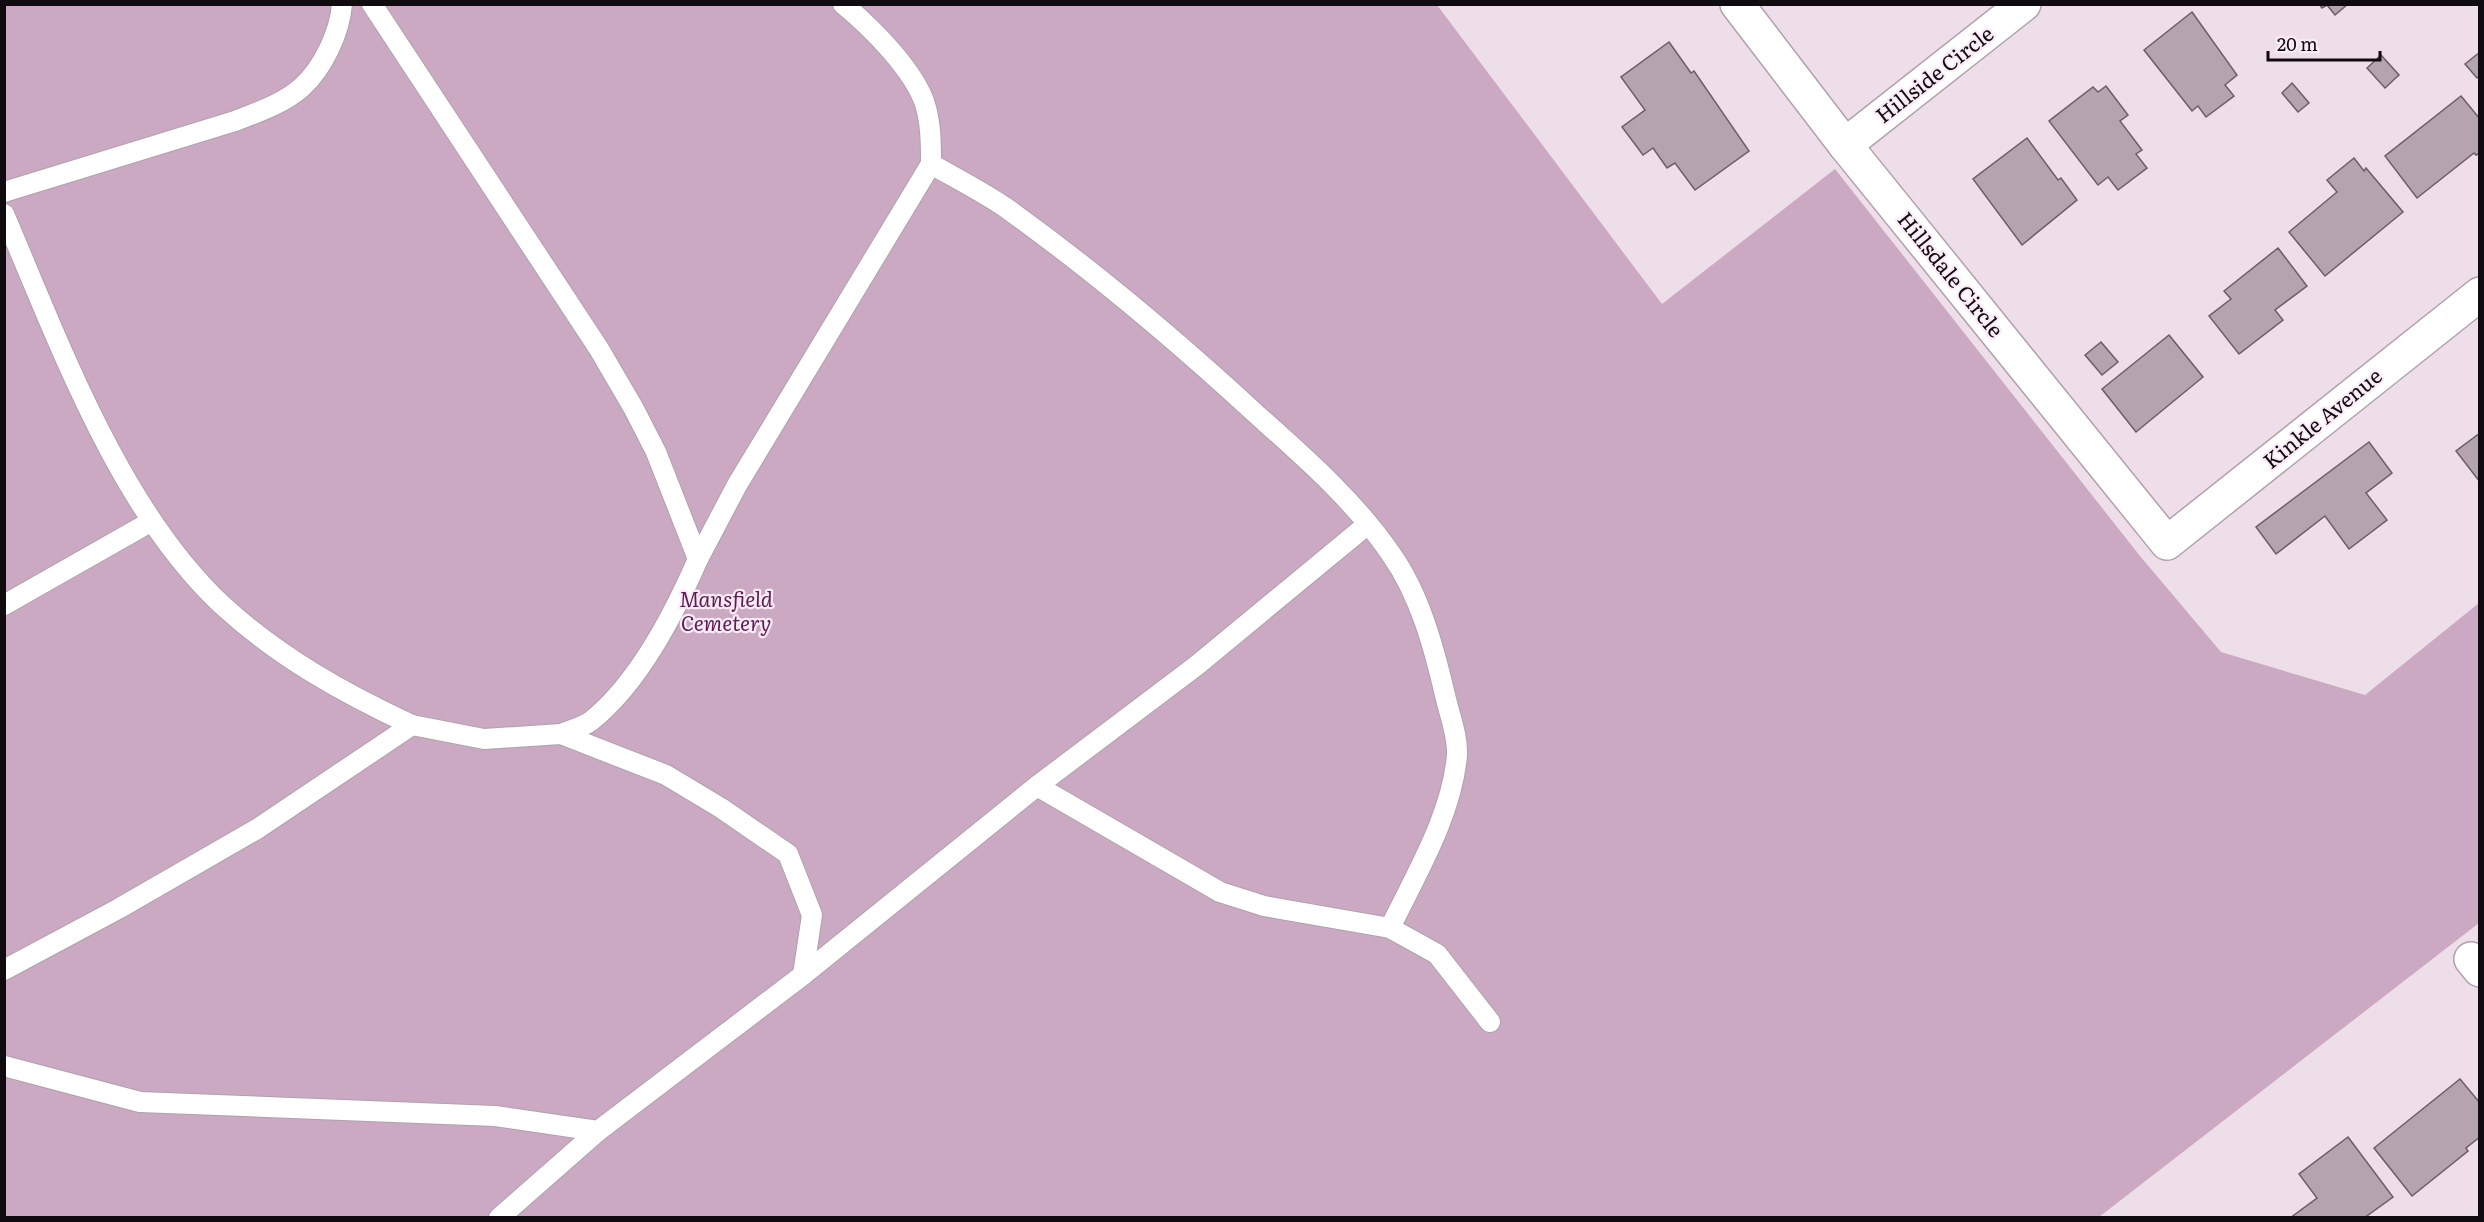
<svg xmlns="http://www.w3.org/2000/svg" width="2484" height="1222" font-family="Literata,serif">
<style>
.green{fill:#cba9c2}
.building{fill:#b3a4af;stroke:#6b5e68;stroke-width:1.5}
.lines{fill:none;stroke-linecap:round;stroke-linejoin:round}
.service-casing{stroke:#b0a1ac;stroke-width:22}
.minor-casing{stroke:#b0a1ac;stroke-width:36}
.service{stroke:#fff;stroke-width:20}
.minor{stroke:#fff;stroke-width:33}
.labels{text-anchor:middle;stroke-width:4.5;stroke-linejoin:round;paint-order:stroke}
.street-label{font-size:21px;fill:#100b0f;stroke:#fbebf7}
.park-label{font-size:21px;font-style:italic;fill:#5c1e51;stroke:#fbebf7}
</style>
<rect width="100%" height="100%" fill="#eedee9"/>
<path class="green" d="M 5,5 L 1437,5 L 1662,304 L 1835,169 L 2140,556 L 2221,652 L 2365,695 L 2479,603 L 2479,923 L 2099,1217 L 5,1218 Z"/>
<g class="building">
<path d="M 2319,4 L 2348,4 L 2335,15 L 2327,5 L 2322,8 Z"/>
<path d="M 2192,12 L 2237,75 L 2225,85 L 2234,96 L 2206,117 L 2198,106 L 2192,111 L 2144,50 Z"/>
<path d="M 1669,42 L 1691,73 L 1694,71 L 1749,151 L 1695,190 L 1675,163 L 1667,168 L 1653,148 L 1643,155 L 1622,127 L 1645,110 L 1621,77 Z"/>
<path d="M 2480,52 L 2480,75 L 2477,78 L 2465,64 Z"/>
<path d="M 2381,55 L 2399,75 L 2385,88 L 2367,68 Z"/>
<path d="M 2292,83 L 2309,103 L 2298,112 L 2282,93 Z"/>
<path d="M 2106,86 L 2128,115 L 2120,121 L 2142,150 L 2136,154 L 2147,168 L 2118,190 L 2108,177 L 2098,185 L 2049,121 L 2093,87 L 2098,92 Z"/>
<path d="M 2461,96 L 2480,119 L 2480,153 L 2476,155 L 2474,153 L 2417,198 L 2385,156 Z"/>
<path d="M 2027,138 L 2058,180 L 2061,178 L 2077,200 L 2022,245 L 1973,179 Z"/>
<path d="M 2354,158 L 2364,171 L 2366,168 L 2403,212 L 2325,276 L 2289,232 L 2337,192 L 2327,180 Z"/>
<path d="M 2278,248 L 2307,286 L 2275,310 L 2283,320 L 2239,354 L 2209,316 L 2231,299 L 2224,291 Z"/>
<path d="M 2169,335 L 2203,377 L 2136,432 L 2102,389 Z"/>
<path d="M 2101,342 L 2118,362 L 2102,375 L 2085,355 Z"/>
<path d="M 2480,433 L 2480,482 L 2456,451 Z"/>
<path d="M 2369,442 L 2392,473 L 2366,493 L 2387,520 L 2349,549 L 2325,516 L 2276,554 L 2256,527 Z"/>
<path d="M 2460,1079 L 2480,1103 L 2480,1137 L 2466,1148 L 2468,1151 L 2412,1196 L 2374,1148 Z"/>
<path d="M 2348,1137 L 2393,1197 L 2364,1218 L 2290,1218 L 2317,1198 L 2299,1174 Z"/>
</g>
<g class="lines">
<g class="service-casing">
<g id="service">
<path d="M 372,4 L 599,349 L 634,409 L 656,452 L 698,559 C 674,614 639,683 591,721 C 583,727 571,730 561,734"/>
<path d="M 931,164 C 957,179 985,193 1009,210 C 1095,272 1177,341 1255,413 C 1303,456 1354,500 1391,554 C 1420,595 1434,648 1445,695 C 1449,713 1458,736 1457,755 C 1452,815 1416,874 1390,928 L 1437,954 L 1490,1022"/>
<path d="M 4,192 L 235,121 C 258,112 283,104 302,87 C 323,68 340,32 342,4"/>
<path d="M 4,214 C 59,342 118,507 221,604 C 277,656 343,693 412,725"/>
<path d="M 698,559 L 737,485 L 931,164 C 931,143 931,124 925,104 C 914,70 871,27 843,4"/>
<path d="M 4,605 L 152,521"/>
<path d="M 1037,786 L 1196,666 L 1368,524"/>
<path d="M 4,970 L 118,909 L 257,829 L 412,725 L 484,739 L 561,734 L 666,775 L 721,808 L 788,854 L 812,915 L 803,975"/>
<path d="M 4,1066 L 140,1102 L 495,1116 L 598,1131 L 803,975 L 1037,786 L 1220,892 L 1264,906 L 1390,928"/>
<path d="M 499,1218 L 598,1131"/>
</g>
</g>
<g class="minor-casing">
<g id="minor">
<path d="M 1737,4 L 1845,145 L 2167,543 L 2480,294"/>
<path d="M 1845,145 L 2024,4"/>
<path d="M 2471,959 L 2480,970"/>
</g>
</g>
<use href="#service" class="service"/>
<use href="#minor" class="minor"/>
</g>
<g class="labels">
<g class="street-label">
<text transform="translate(1935 75) rotate(-38)" y="7">Hillside Circle</text>
<text transform="translate(1950 275) rotate(51)" y="7">Hillsdale Circle</text>
<text transform="translate(2323 419) rotate(-39)" y="7">Kinkle Avenue</text>
</g>
<g class="park-label">
<text x="726" y="607">Mansfield<tspan x="726" dy="24">Cemetery</tspan></text>
</g>
</g>
<rect width="2484" height="1222" fill="none" stroke="#100b0f" stroke-width="12"/>
<path d="M2268 51v9h112v-9" fill="none" stroke="#100b0f" stroke-width="3"/>
<text x="2277" y="51" font-size="18" fill="#100b0f" stroke="#fbebf7" stroke-width="4.5" paint-order="stroke">20 m</text>
</svg>
